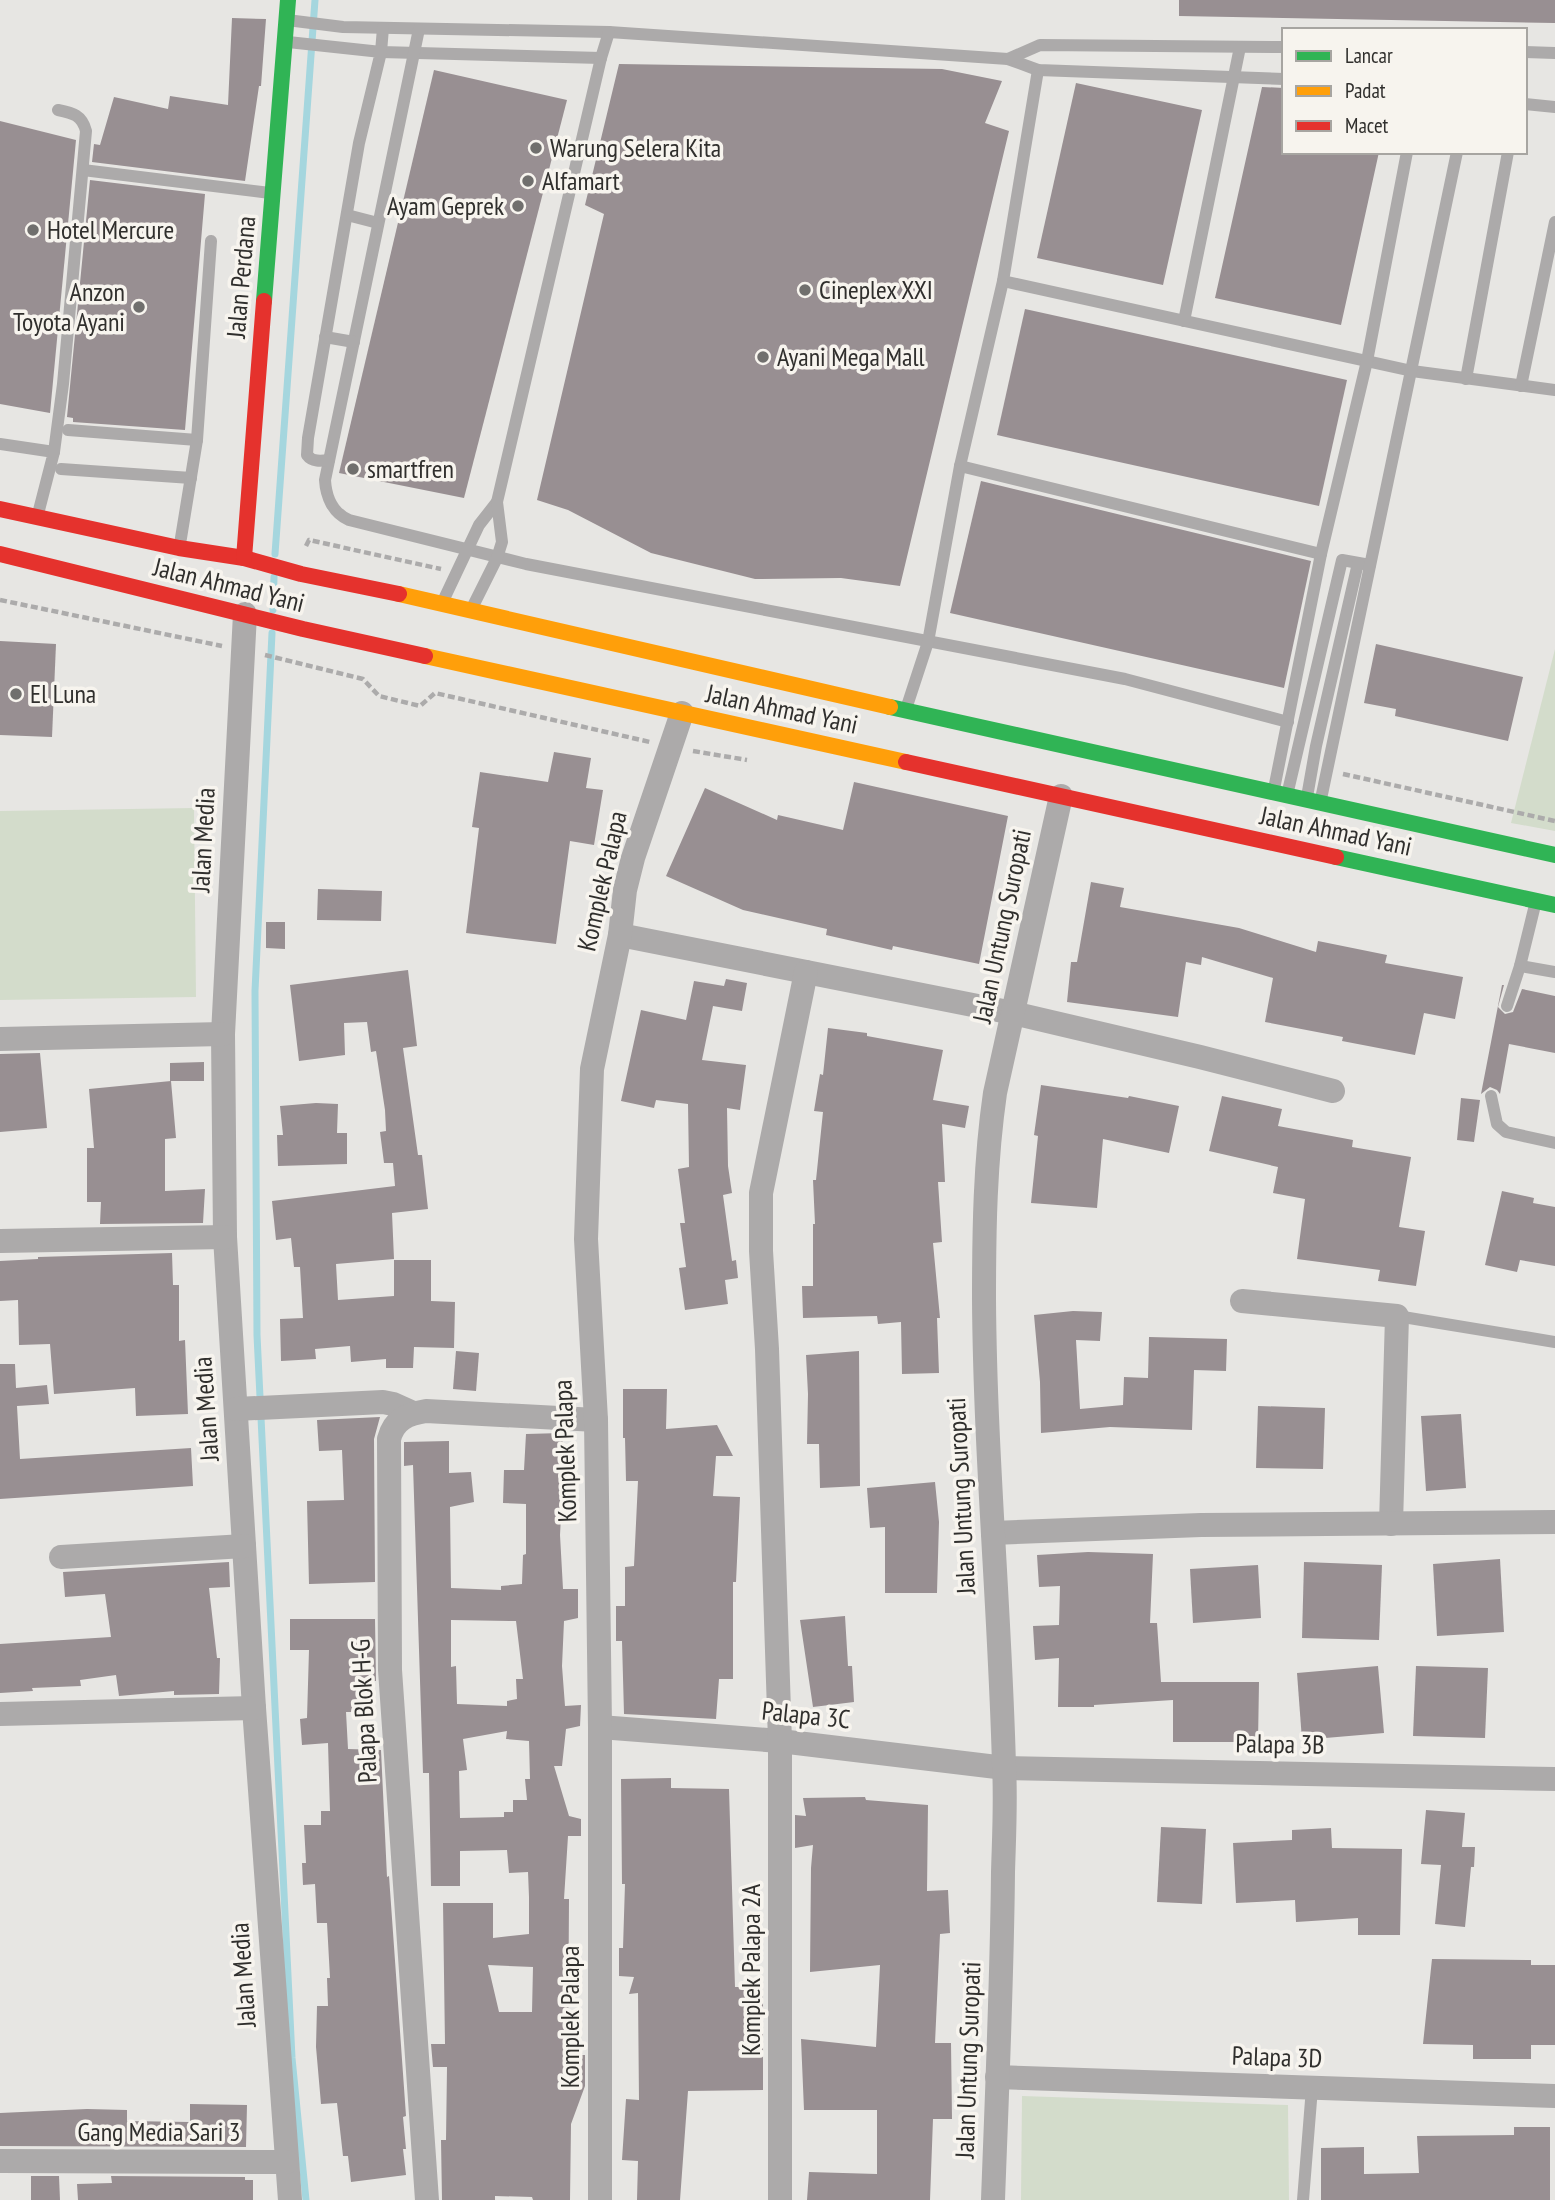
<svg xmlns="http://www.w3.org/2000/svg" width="1555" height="2200" font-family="'PT Sans Narrow',sans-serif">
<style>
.green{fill:#d3dccb}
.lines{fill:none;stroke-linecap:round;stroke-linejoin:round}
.stream{stroke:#a5d6de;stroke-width:7}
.building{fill:#988f92;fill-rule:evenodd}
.path{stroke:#acabab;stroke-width:4.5;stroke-dasharray:7 3.5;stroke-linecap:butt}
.lane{stroke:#acaaaa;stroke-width:12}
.street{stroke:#acaaaa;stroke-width:24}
.fast{stroke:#30b455;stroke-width:16}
.slow{stroke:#ff9f0a;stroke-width:16}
.jam{stroke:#e5322d;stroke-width:16}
.poi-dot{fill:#706f6d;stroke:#f7f4ee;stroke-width:2.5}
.labels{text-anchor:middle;stroke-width:7;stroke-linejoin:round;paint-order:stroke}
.poi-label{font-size:26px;fill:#302f2d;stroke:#f7f4ee;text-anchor:start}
.street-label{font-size:26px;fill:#302f2d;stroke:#f7f4ee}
</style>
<rect width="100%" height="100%" fill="#e7e6e3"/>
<g class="green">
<path d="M 1555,649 L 1555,831 L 1511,823 Z"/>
<path d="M 194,808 L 196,997 L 0,1000 L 0,811 Z"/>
<path d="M 1022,2096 L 1288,2105 L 1289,2200 L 1021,2200 Z"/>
</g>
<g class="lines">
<g class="stream">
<path d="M 275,554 L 315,0"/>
<path d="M 273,610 L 274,577"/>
<path d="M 272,633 L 255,991 L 257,1335 L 292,2058 L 306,2200"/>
</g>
</g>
<g class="building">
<path d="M 1179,0 L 1555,0 L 1555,23 L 1179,16 Z"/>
<path d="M 232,18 L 266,19 L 261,86 L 259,86 L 245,181 L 92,162 L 94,144 L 100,145 L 114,97 L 168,109 L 170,96 L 228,105 Z"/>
<path d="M 619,64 L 942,69 L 1002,81 L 985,123 L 1009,131 L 900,586 L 841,578 L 755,579 L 651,553 L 568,510 L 537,500 L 604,214 L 585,205 Z"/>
<path d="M 434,70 L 567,100 L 464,498 L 339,473 Z"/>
<path d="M 1076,83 L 1202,110 L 1163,285 L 1037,258 Z"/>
<path d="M 1262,87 L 1284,88 L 1284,152 L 1379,152 L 1341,325 L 1215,298 Z"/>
<path d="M 0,121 L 76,140 L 50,413 L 0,404 Z"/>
<path d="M 90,180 L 205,194 L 185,430 L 73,422 L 73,418 L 67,417 Z"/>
<path d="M 1025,309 L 1347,380 L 1319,506 L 997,435 Z"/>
<path d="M 981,481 L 1311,561 L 1284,688 L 950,613 Z"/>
<path d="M 0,641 L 56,644 L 52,737 L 0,735 Z"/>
<path d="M 1376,644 L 1523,677 L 1508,741 L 1395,716 L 1396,709 L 1364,703 Z"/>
<path d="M 554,752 L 591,758 L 586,788 L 603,790 L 594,845 L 570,841 L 556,944 L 466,933 L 479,828 L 472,827 L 480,772 L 548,782 Z"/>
<path d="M 854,782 L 1008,816 L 979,964 L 893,946 L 892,950 L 826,935 L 827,929 L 743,910 L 666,876 L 705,788 L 777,820 L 778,815 L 843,830 Z"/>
<path d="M 1091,882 L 1124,888 L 1120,907 L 1239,928 L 1316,952 L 1318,941 L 1387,955 L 1385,963 L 1463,977 L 1455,1019 L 1424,1013 L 1415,1055 L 1342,1041 L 1343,1037 L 1265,1022 L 1273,978 L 1202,957 L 1201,965 L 1186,962 L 1178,1017 L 1067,1002 L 1071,962 L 1077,962 Z"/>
<path d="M 318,889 L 382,891 L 381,921 L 317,920 Z"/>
<path d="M 266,922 L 285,922 L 285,949 L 266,948 Z"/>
<path d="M 408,970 L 417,1046 L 403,1048 L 418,1155 L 422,1155 L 428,1209 L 392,1213 L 394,1259 L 336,1264 L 338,1300 L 394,1296 L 394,1260 L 431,1260 L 431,1301 L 455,1302 L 454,1348 L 414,1347 L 413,1368 L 386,1368 L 386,1359 L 351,1362 L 350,1346 L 315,1349 L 316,1359 L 281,1361 L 280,1319 L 303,1318 L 300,1267 L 294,1267 L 291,1238 L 276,1240 L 272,1201 L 395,1186 L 393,1163 L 384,1163 L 380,1132 L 386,1131 L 385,1110 L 376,1051 L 371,1052 L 367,1022 L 344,1023 L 345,1055 L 299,1061 L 290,985 Z"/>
<path d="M 726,979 L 747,983 L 742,1011 L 713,1006 L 702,1060 L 746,1065 L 740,1110 L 727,1108 L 728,1166 L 732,1193 L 723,1195 L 732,1261 L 736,1260 L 738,1278 L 725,1280 L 728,1304 L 685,1310 L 679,1268 L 686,1267 L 680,1223 L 685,1223 L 678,1169 L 689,1167 L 688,1104 L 656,1100 L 654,1108 L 621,1101 L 641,1010 L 686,1020 L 694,981 L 724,986 Z"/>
<path d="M 1502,985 L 1504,985 L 1498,1007 L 1505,1014 L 1513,1012 L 1522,989 L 1555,996 L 1555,1053 L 1509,1044 L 1500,1094 L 1497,1090 L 1490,1087 L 1481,1094 Z"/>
<path d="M 828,1028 L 867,1033 L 867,1036 L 943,1050 L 933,1100 L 969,1106 L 965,1128 L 942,1124 L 945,1182 L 938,1182 L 942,1242 L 933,1243 L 940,1318 L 937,1318 L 939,1373 L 902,1374 L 901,1322 L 878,1324 L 877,1316 L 803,1318 L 802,1286 L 813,1286 L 813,1224 L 815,1224 L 813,1180 L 816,1180 L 823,1112 L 814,1111 L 820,1074 L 823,1075 Z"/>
<path d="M 40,1053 L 47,1128 L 0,1132 L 0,1054 Z"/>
<path d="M 204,1062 L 204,1081 L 170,1081 L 170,1063 Z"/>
<path d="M 171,1081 L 176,1138 L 165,1139 L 165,1191 L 205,1189 L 203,1223 L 100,1224 L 101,1202 L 87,1202 L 87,1148 L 94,1148 L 89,1089 Z"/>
<path d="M 1041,1085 L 1128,1098 L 1129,1096 L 1179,1106 L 1169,1153 L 1103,1139 L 1097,1208 L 1031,1203 L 1038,1136 L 1034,1135 Z"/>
<path d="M 1222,1096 L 1282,1109 L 1278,1126 L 1353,1140 L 1352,1147 L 1411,1157 L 1399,1227 L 1425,1231 L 1416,1286 L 1378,1281 L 1380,1270 L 1297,1259 L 1305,1199 L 1273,1193 L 1278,1167 L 1209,1151 Z"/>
<path d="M 1461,1098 L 1480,1100 L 1474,1142 L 1457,1140 Z"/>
<path d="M 316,1103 L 338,1104 L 337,1133 L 347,1133 L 347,1164 L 278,1166 L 277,1135 L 283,1135 L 280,1106 Z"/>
<path d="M 1502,1191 L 1534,1198 L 1533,1203 L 1555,1207 L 1555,1266 L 1520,1260 L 1517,1272 L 1485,1265 Z"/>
<path d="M 172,1253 L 173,1285 L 179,1285 L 179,1341 L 185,1340 L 188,1414 L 136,1416 L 135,1388 L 54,1394 L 50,1344 L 19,1345 L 18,1300 L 0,1301 L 0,1261 L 38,1259 L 38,1257 Z"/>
<path d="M 1073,1311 L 1102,1312 L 1100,1341 L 1076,1340 L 1080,1409 L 1123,1405 L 1124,1377 L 1148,1378 L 1149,1337 L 1227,1339 L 1226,1371 L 1194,1370 L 1192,1430 L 1110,1427 L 1041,1433 L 1040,1382 L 1034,1315 Z"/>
<path d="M 456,1351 L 479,1353 L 476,1391 L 453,1389 Z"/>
<path d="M 859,1351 L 860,1486 L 820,1488 L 819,1444 L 807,1444 L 808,1394 L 806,1355 Z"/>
<path d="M 0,1364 L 15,1364 L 16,1388 L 47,1385 L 49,1404 L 17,1406 L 20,1459 L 191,1448 L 193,1486 L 0,1499 Z"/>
<path d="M 623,1389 L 667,1389 L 666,1429 L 717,1425 L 733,1456 L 716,1456 L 713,1496 L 740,1497 L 736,1582 L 733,1582 L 733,1679 L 719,1679 L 716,1719 L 624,1714 L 622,1641 L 616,1641 L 616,1606 L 625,1606 L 625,1567 L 634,1566 L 638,1481 L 626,1481 L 625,1438 L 623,1438 Z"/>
<path d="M 1258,1406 L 1325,1408 L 1323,1469 L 1256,1468 Z"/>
<path d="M 1461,1414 L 1466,1488 L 1426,1491 L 1421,1416 Z"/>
<path d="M 380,1417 L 374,1439 L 375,1582 L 309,1584 L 307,1501 L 344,1500 L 342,1450 L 319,1451 L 317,1420 Z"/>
<path d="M 562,1433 L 564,1471 L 575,1471 L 575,1497 L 562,1497 L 560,1535 L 563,1589 L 578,1589 L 578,1618 L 564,1621 L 562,1666 L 565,1706 L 581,1705 L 580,1726 L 566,1729 L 562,1766 L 554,1766 L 569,1816 L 581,1819 L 581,1836 L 568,1836 L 564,1899 L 569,1899 L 568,2055 L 585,2055 L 585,2086 L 571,2124 L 570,2200 L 533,2200 L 532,2197 L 495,2196 L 495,2200 L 442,2200 L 441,2140 L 446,2140 L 447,2067 L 433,2067 L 431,2044 L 445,2044 L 443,1903 L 493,1903 L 493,1938 L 529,1934 L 529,1897 L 528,1872 L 509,1873 L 507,1850 L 460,1851 L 460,1886 L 431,1886 L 429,1773 L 423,1773 L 413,1465 L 404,1466 L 404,1442 L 449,1441 L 449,1473 L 471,1472 L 474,1502 L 450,1507 L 451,1588 L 501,1590 L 501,1586 L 522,1584 L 523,1555 L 526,1554 L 526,1504 L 503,1503 L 504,1470 L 524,1470 L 526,1434 ZM 451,1620 L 516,1621 L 523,1679 L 516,1679 L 517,1699 L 507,1701 L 507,1706 L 457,1704 L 456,1666 L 451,1667 ZM 507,1731 L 506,1739 L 529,1741 L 530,1779 L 525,1779 L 527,1800 L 513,1800 L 513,1812 L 504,1812 L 504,1817 L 460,1818 L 459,1771 L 467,1770 L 463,1739 ZM 488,1965 L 533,1967 L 532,2012 L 499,2012 Z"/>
<path d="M 935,1482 L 939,1522 L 937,1593 L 885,1593 L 885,1527 L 870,1528 L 867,1488 Z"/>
<path d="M 1088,1552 L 1153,1554 L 1150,1623 L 1157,1623 L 1161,1682 L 1259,1682 L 1258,1742 L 1173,1742 L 1173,1700 L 1094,1705 L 1094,1707 L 1058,1707 L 1059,1658 L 1035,1660 L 1033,1626 L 1059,1625 L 1060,1586 L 1039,1587 L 1037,1555 Z"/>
<path d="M 1500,1559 L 1504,1632 L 1437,1636 L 1433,1564 Z"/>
<path d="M 229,1562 L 230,1587 L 209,1588 L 217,1658 L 220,1658 L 219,1694 L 174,1695 L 174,1691 L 119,1696 L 116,1675 L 80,1680 L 81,1686 L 32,1688 L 33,1691 L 0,1693 L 0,1644 L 111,1637 L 105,1594 L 65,1597 L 63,1572 Z"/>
<path d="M 1304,1562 L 1382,1565 L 1379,1640 L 1302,1638 Z"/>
<path d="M 1258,1565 L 1261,1618 L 1193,1623 L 1190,1569 Z"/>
<path d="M 845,1616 L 848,1666 L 852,1666 L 854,1702 L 813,1707 L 800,1620 Z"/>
<path d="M 290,1619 L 375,1619 L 376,1681 L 373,1681 L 372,1712 L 346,1712 L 348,1749 L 381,1750 L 387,1877 L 389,1876 L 406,2116 L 403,2117 L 406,2149 L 403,2149 L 406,2175 L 351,2182 L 348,2156 L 343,2156 L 337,2103 L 321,2104 L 316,2047 L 317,2006 L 328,2006 L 327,1978 L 330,1978 L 327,1923 L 317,1923 L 315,1884 L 303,1885 L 302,1863 L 306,1863 L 304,1825 L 321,1825 L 321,1811 L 330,1811 L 328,1743 L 302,1745 L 300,1719 L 307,1718 L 309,1650 L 290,1650 Z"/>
<path d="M 1378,1666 L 1384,1733 L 1302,1740 L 1297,1673 Z"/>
<path d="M 1416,1666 L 1488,1668 L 1485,1738 L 1413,1736 Z"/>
<path d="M 671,1778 L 671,1788 L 729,1789 L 735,1987 L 763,1987 L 763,2090 L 688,2091 L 680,2200 L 637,2200 L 638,2161 L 622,2160 L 626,2099 L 639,2100 L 638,1993 L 629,1994 L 634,1977 L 619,1976 L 619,1948 L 623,1948 L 625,1884 L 622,1884 L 621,1779 Z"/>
<path d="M 865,1797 L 866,1800 L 928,1805 L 927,1891 L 948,1890 L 950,1933 L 940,1934 L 935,2043 L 951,2043 L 952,2119 L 933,2119 L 930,2200 L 807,2200 L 809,2172 L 877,2174 L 877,2110 L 804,2110 L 801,2039 L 876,2047 L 880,1965 L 810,1972 L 811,1868 L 813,1845 L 795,1848 L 795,1815 L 806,1816 L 803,1798 Z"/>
<path d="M 1426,1810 L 1465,1813 L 1462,1847 L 1475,1847 L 1474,1867 L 1471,1867 L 1465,1927 L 1435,1924 L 1441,1865 L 1421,1864 Z"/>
<path d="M 1161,1827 L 1206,1829 L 1202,1904 L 1157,1902 Z"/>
<path d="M 1331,1828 L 1332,1848 L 1402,1849 L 1400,1935 L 1358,1935 L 1358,1918 L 1296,1922 L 1295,1900 L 1236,1903 L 1233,1843 L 1292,1840 L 1292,1830 Z"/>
<path d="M 1432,1959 L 1531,1960 L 1531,1965 L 1555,1965 L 1555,2045 L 1531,2045 L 1531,2059 L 1473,2059 L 1473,2045 L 1423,2044 Z"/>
<path d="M 190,2104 L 247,2105 L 246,2147 L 0,2146 L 0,2113 L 87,2109 L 127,2110 L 127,2121 L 190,2122 Z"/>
<path d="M 1514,2127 L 1550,2127 L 1550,2200 L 1321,2200 L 1321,2148 L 1364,2147 L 1364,2174 L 1419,2173 L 1417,2136 L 1514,2135 Z"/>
<path d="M 31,2176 L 59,2176 L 60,2200 L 31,2200 Z"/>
<path d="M 111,2176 L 245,2177 L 245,2180 L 253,2180 L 253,2200 L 78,2200 L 77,2184 L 112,2183 Z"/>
</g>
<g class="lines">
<g class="path">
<path d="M 306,546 L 309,540 L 441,569"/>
<path d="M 0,600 L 222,646"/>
<path d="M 265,655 L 363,679 L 379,696 L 420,706 L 435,693 L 650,742"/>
<path d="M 693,751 L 747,760"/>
<path d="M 1343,774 L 1555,821"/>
</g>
<g class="lane">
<path d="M 287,20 L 343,27 L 609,32 L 1008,59 L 1038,70 L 1284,79"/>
<path d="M 383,28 L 381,52 L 601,58"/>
<path d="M 419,29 L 325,480 C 326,497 333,513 349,520 L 526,564 L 1125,679 L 1288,722"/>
<path d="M 288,42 L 381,52 L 359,143 L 308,438 L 307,455 C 312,462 321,461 329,460"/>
<path d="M 1525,52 L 1555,53"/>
<path d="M 1008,59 L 1040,45 L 1284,47"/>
<path d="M 1525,104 L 1555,107"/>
<path d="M 83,170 L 270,193"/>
<path d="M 347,215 L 378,223"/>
<path d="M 1003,281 L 1412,371 L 1555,390"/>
<path d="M 1184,321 L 1240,47"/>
<path d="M 325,337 L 354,342"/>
<path d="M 1466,379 L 1508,152"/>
<path d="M 1521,386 L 1555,222"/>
<path d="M 68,430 L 197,440"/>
<path d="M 0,444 L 54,452 L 38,514"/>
<path d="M 54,452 L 63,384 L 86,131 C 82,115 73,113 58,110"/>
<path d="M 960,466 L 1321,554"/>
<path d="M 61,469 L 191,478"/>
<path d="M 180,544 L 197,440 L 211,241"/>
<path d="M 444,599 L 479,525 L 497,502"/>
<path d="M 473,606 L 497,558 L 502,542 L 497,502 L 601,58 L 609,32"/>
<path d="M 907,706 L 928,642 L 960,466 L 1003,281 L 1038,70"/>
<path d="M 1274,789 L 1321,554 L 1367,361 L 1407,152"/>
<path d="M 1288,791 L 1342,560 L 1370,565"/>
<path d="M 1307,797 L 1316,746 L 1358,563"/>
<path d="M 1321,799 L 1457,152"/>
<path d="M 1520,966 L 1555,972"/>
<path d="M 1507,1006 L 1520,966 L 1535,905"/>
<path d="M 1491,1096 L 1497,1124 L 1506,1132 L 1555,1143"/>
<path d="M 1397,1316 L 1555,1342"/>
<path d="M 1303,2200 L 1312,2088"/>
</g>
<g class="street">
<path d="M 245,614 L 223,1034 L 225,1237 L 254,1708 L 290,2200"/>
<path d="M 620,935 L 1013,1013 L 1200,1057 L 1333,1091"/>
<path d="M 0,1039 L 223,1034"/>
<path d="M 0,1241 L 225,1237"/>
<path d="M 1242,1301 L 1397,1316 L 1391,1524"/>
<path d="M 236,1409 L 383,1402 L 393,1404 L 413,1413"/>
<path d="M 993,1533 L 1201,1525 L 1555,1522"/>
<path d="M 61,1557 L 244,1546"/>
<path d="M 0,1714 L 254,1708"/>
<path d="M 600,1727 L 780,1741 L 1005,1768 L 1555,1779"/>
<path d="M 997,2077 L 1555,2096"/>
<path d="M 0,2161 L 287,2162"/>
<path d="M 427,2200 L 390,1670 L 389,1439 C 394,1419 408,1414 426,1411 L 596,1420"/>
<path d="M 600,2200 L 600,1727 L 596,1420 L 586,1239 L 592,1069 L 620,935 L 625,890 L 633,858 L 682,713"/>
<path d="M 780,2200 L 780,1741 L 767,1349 L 761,1251 L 761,1193 L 806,972"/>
<path d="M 993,2200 C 997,2091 1002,1981 1003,1872 C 1004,1837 1006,1801 1004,1766 C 1000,1610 985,1455 984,1299 C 984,1230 985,1162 995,1093 L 1061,796"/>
</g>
<g class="fast">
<path d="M 264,301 L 288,0"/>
<path d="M 890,707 L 1555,855"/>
<path d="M 1336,857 L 1555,905"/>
</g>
<g class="slow">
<path d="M 399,594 L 890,707"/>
<path d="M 425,656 L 906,762"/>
</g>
<g class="jam">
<path d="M 0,509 L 179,548 L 244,558 L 301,574 L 399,594"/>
<path d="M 0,554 L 303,629 L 425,656"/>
<path d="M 244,558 L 264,301"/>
<path d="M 906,762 L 1336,857"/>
</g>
</g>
<g class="poi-dot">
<circle cx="536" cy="148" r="7"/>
<circle cx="528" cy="181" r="7"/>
<circle cx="518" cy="206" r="7"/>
<circle cx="33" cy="230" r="7"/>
<circle cx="805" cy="290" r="7"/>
<circle cx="139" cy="307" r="7"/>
<circle cx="763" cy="357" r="7"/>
<circle cx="353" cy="469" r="7"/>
<circle cx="16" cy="694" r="7"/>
</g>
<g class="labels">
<g class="poi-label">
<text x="550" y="157">Warung Selera Kita</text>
<text x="542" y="190">Alfamart</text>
<text x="504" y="215" text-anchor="end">Ayam Geprek</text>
<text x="47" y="239">Hotel Mercure</text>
<text x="819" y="299">Cineplex XXI</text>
<text x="125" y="301" text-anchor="end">Anzon<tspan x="125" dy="30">Toyota Ayani</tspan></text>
<text x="777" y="366">Ayani Mega Mall</text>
<text x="367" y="478">smartfren</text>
<text x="30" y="703">El Luna</text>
</g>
<g class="street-label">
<text transform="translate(241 277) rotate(-85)" y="9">Jalan Perdana</text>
<text transform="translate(229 585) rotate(14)" y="9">Jalan Ahmad Yani</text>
<text transform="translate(782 709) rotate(12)" y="9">Jalan Ahmad Yani</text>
<text transform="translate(1336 831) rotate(12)" y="9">Jalan Ahmad Yani</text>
<text transform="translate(203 840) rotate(-87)" y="9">Jalan Media</text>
<text transform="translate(602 881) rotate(-77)" y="9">Komplek Palapa</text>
<text transform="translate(1002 926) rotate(-78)" y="9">Jalan Untung Suropati</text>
<text transform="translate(206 1409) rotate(-94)" y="9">Jalan Media</text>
<text transform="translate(565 1451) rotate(-92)" y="9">Komplek Palapa</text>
<text transform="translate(961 1496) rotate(-93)" y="9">Jalan Untung Suropati</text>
<text transform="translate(364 1711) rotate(-93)" y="9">Palapa Blok H-G</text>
<text transform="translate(806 1715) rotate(6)" y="9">Palapa 3C</text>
<text transform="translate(1280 1744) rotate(1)" y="9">Palapa 3B</text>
<text transform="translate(751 1970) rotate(-90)" y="9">Komplek Palapa 2A</text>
<text transform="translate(243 1975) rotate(-94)" y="9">Jalan Media</text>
<text transform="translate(570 2017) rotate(-90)" y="9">Komplek Palapa</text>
<text transform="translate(1277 2057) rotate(2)" y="9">Palapa 3D</text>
<text transform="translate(968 2060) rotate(-88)" y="9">Jalan Untung Suropati</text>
<text x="159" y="2141">Gang Media Sari 3</text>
</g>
</g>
<rect x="1282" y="28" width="245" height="126" fill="#f7f4ee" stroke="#a7a5a1" stroke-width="2"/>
<rect x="1296" y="51" width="35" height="10" fill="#30b455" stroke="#a7a5a1" stroke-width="2"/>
<text x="1345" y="63" font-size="21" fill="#302f2d">Lancar</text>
<rect x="1296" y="86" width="35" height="10" fill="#ff9f0a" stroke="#a7a5a1" stroke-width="2"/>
<text x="1345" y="98" font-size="21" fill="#302f2d">Padat</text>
<rect x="1296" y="121" width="35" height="10" fill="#e5322d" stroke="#a7a5a1" stroke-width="2"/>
<text x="1345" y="133" font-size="21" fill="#302f2d">Macet</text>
</svg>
